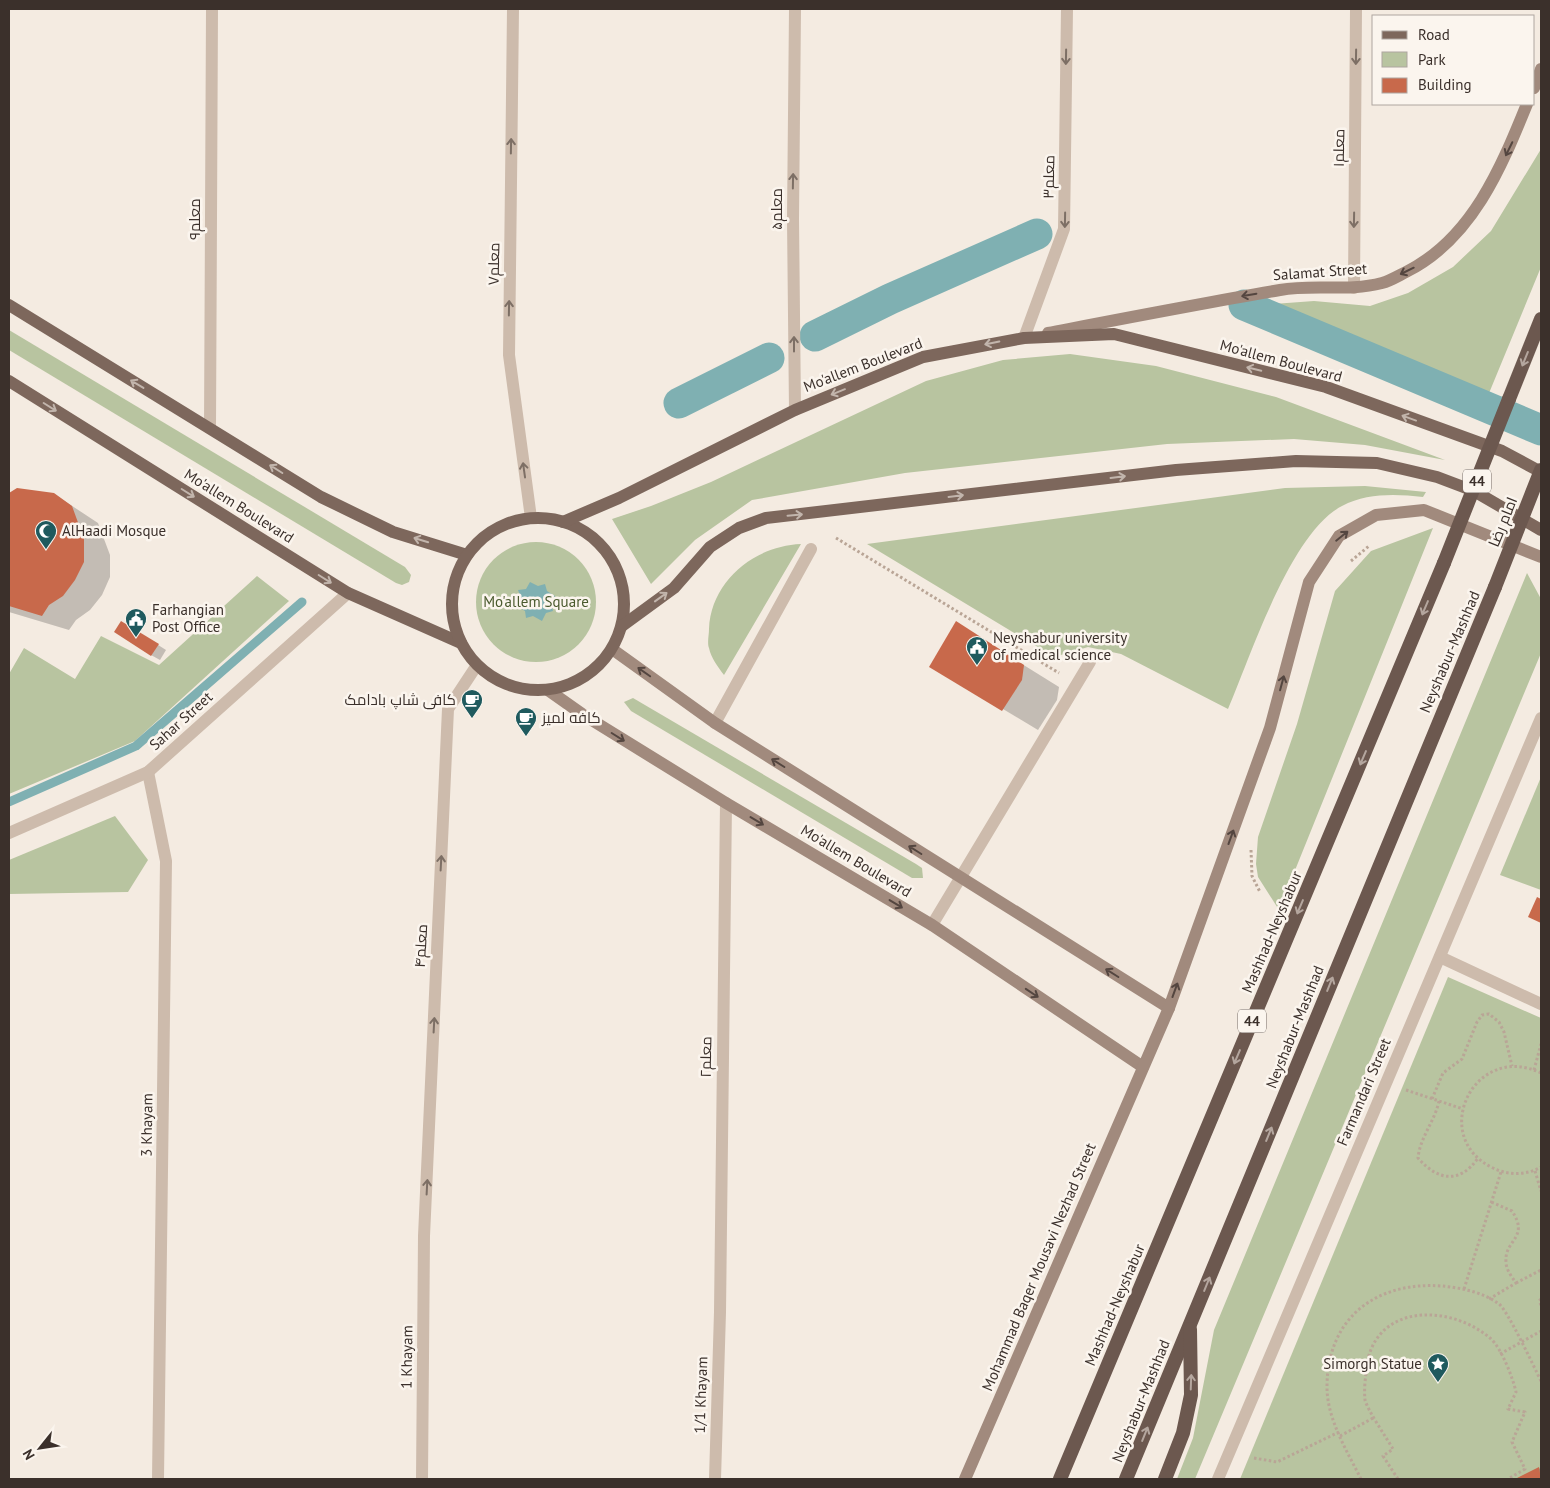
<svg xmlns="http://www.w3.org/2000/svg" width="1550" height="1488" font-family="'PT Sans',Cairo,sans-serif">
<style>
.green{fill:#b8c4a0}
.water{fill:#7fb0b2}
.shadow{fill:#0003}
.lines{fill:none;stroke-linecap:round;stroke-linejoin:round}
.stream{stroke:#7fb0b2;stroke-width:9}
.canal{stroke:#7fb0b2;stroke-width:31}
.building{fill:#c8694b}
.path{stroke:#b9a596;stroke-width:3;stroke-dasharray:2.5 2.5;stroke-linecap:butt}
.minor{stroke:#cdbbac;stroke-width:12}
.tertiary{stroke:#cdbbac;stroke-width:12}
.secondary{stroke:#a18a7d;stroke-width:12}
.primary{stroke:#7d675c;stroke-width:12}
.trunk{stroke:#6c584f;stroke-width:14}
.trunk-bridge{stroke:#6c584f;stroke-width:14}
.oneway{stroke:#7d6f65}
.oneway2{stroke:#544640}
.oneway3{stroke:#c2b5ac}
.oneway4{stroke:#b4a69e}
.labels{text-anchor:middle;stroke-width:5;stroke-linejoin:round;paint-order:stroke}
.shield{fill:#fbf5ee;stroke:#756b66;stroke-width:1}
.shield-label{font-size:14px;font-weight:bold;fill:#3b302b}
.street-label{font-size:15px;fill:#3b302b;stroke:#fbf5ee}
.poi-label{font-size:15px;fill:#3b302b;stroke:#fbf5ee;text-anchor:start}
.park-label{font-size:15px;fill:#4a5a2e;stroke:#fbf5ee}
</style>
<rect width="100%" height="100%" fill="#f4ebe1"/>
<g class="green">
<path d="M 1541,149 L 1541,267 L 1487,398 L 1261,305 L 1314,301 L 1370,306 L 1408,293 L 1453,267 L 1491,231 Z"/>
<path d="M 9,330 L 405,567 L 411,575 L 409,582 L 402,585 L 396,583 L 9,350 Z"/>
<path d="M 1070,354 L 1156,366 L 1276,397 L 1445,460 L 1365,445 L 1294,439 L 1167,444 L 905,473 L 752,500 L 695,540 L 651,584 L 612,519 L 651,506 L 711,482 L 926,381 L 1003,360 Z"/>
<path d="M 1365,486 L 1426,492 L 1423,497 C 1395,494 1367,493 1342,506 C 1290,533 1251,656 1228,709 L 1121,654 L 1088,647 L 1054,657 L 867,544 L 1285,488 Z"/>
<path d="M 1433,528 L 1279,910 L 1258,877 L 1256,864 L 1258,837 L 1297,724 L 1335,591 L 1371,551 Z"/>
<circle cx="536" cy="602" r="60"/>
<path d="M 801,544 L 724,675 C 718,667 711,658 709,648 C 707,643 709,635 709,629 C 711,581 754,546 801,544 Z"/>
<path d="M 1527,573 L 1541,599 L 1541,653 L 1195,1479 L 1177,1479 L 1193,1438 L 1214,1330 Z"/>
<path d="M 257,576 L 289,601 L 135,741 L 9,794 L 9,674 L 24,648 L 75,679 L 101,636 L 159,665 Z"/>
<path d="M 633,698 L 916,864 L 922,868 L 923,878 L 912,878 L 631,711 L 624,702 Z"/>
<path d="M 1541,777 L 1541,890 L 1500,875 Z"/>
<path d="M 115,816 L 148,860 L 128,892 L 9,894 L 9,860 Z"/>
<path d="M 1448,977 L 1541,1018 L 1541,1479 L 1240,1479 Z"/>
</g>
<path class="water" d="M 530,582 L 538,586 L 545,584 L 547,591 L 555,596 L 551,604 L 553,611 L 546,613 L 542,621 L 533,616 L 526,618 L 525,611 L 516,606 L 521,598 L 518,590 L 526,589 Z"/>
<g class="shadow">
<path d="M 17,489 L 54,494 L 98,523 L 110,555 L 110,577 L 102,595 L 90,610 L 76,620 L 69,630 L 9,612 L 9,495 Z"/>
<path d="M 956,623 L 1059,687 L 1057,700 L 1038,730 L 931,666 Z"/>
<path d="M 130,627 L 166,650 L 160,660 L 151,655 Z"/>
<path d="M 1539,1468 L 1541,1470 L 1541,1479 L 1518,1479 Z"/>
</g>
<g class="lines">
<path class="stream" d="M 9,802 L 136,746 L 302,602"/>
<g class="canal">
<path d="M 1244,305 L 1541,430"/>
<path d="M 815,336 L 890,299 L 1037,234"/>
<path d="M 679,403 L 769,358"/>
</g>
</g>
<g class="building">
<path d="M 17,488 L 54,493 L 72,506 L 84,539 L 84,562 L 75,580 L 63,596 L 49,605 L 42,616 L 9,606 L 9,493 Z"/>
<path d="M 121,621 L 159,644 L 151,656 L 114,632 Z"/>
<path d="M 956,621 L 1024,665 L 1022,680 L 1002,711 L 929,667 Z"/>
<path d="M 1537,897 L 1541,899 L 1541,923 L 1528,917 Z"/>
<path d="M 1539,1467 L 1541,1479 L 1515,1479 Z"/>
</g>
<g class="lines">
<g class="path">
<path d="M 836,538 L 1059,673"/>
<path d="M 1351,561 L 1369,546"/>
<path d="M 1251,850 L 1252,876 L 1260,892"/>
<path d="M 1534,1070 L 1541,1044"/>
<path d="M 1541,1073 C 1474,1041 1428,1137 1493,1168 C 1509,1176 1527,1175 1541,1167"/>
<path d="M 1406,1090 L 1463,1109"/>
<path d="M 1432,1099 L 1443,1073 L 1462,1059 L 1477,1022 L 1482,1015 L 1489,1014 L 1499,1022 L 1504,1032 L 1512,1066"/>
<path d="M 1439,1101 C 1435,1121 1420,1137 1418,1158 C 1438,1181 1460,1184 1478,1158"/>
<path d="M 1535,1171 L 1541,1191"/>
<path d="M 1516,1283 L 1541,1270"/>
<path d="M 1464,1289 L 1501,1172"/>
<path d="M 1489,1299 L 1516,1283 C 1512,1277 1506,1270 1506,1262 C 1504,1240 1530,1238 1512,1211 L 1491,1202"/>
<path d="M 1541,1299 L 1539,1301 L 1541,1305"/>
<path d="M 1500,1354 L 1541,1331"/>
<path d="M 1340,1436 L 1375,1417"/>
<path d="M 1254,1458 L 1277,1462 L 1339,1432"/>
<path d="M 1361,1479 C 1347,1451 1327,1419 1327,1387 C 1327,1318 1376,1281 1442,1286 C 1461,1288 1483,1292 1499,1304 C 1508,1311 1534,1367 1541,1381"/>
<path d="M 1398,1479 L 1383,1456 L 1393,1449 C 1386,1437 1368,1411 1365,1400 C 1364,1391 1365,1381 1366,1373 C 1370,1304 1447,1302 1490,1338 C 1501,1347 1513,1378 1516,1392 L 1508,1409 L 1525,1412 L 1512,1442 L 1525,1469 L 1508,1479"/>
</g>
<g class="minor">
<path d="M 513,9 L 509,355 L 531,518"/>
<path d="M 1354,288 L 1356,9"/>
<path d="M 1024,338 L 1064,229 L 1067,9"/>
<path d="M 795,410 L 793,219 L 795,9"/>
<path d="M 210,428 L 212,9"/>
<path d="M 715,723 L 811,549"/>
<path d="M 148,772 L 166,861 L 158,1479"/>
<path d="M 932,925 L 1090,662"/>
<path d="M 1440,957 L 1541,1004"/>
<path d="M 422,1479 L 424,1236 L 448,709 L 477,665"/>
<path d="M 715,1479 L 720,1312 L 726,803"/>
</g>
<g class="tertiary">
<path d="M 9,833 L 148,772 L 348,593"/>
<path d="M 1218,1479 L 1541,718"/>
</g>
<g class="secondary">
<path d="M 1534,88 L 1541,69"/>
<path d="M 1048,333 C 1126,318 1203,303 1280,290 C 1314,284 1348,292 1382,283 C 1390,281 1398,276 1406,272 C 1472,239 1501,168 1527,104"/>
<path d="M 612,649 L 715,723 L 1169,1008"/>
<path d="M 548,690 L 582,714 L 726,803 L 932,925 L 1143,1067"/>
<path d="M 965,1479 L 1169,1008 L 1270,728 L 1309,582 L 1339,536 L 1376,515 L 1424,510 L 1541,557"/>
</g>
<g class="primary">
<path d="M 9,305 L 321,497 L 393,532 L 467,555"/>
<path d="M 9,381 L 348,593 L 461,643"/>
<circle cx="538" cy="604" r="86"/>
<path d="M 563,522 L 619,498 L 795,410 L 923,357 L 1024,338 L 1114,334 L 1326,387 L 1502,451 L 1541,472"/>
<path d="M 622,626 L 674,588 L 710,547 L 739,528 L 766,518 L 1176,470 L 1296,461 L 1377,463 L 1437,477 L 1474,491 L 1541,530"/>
</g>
<g class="trunk">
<path d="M 1509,399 L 1541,319"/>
<path d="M 1060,1479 L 1444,563"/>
<path d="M 1126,1479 L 1495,587"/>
<path d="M 1165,1479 L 1183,1433 L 1191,1395 L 1190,1329"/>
</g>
<g class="trunk-bridge">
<path d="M 1444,563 L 1509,399"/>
<path d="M 1495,587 L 1541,470"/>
</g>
</g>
<defs><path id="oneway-shaft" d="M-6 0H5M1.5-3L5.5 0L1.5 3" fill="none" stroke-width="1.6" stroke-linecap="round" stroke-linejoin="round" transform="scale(1.25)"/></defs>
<g class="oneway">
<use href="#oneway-shaft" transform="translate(1066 57) rotate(91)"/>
<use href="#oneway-shaft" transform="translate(1356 57) rotate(91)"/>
<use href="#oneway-shaft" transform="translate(511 146) rotate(-89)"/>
<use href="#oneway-shaft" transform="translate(793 181) rotate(-89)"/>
<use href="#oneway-shaft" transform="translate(1065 220) rotate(91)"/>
<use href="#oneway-shaft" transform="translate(1354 220) rotate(91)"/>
<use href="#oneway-shaft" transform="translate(509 308) rotate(-89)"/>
<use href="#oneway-shaft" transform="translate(794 344) rotate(-90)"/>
<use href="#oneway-shaft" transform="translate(524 470) rotate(-98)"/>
<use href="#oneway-shaft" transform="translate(441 863) rotate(-87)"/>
<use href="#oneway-shaft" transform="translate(434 1025) rotate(-87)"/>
<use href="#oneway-shaft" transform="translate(427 1187) rotate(-87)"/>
</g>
<g class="oneway2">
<use href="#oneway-shaft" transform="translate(1509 149) rotate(116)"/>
<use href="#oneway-shaft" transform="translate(1407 271) rotate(154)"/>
<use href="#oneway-shaft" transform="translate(1249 295) rotate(170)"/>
<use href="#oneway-shaft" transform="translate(1342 536) rotate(-39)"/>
<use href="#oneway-shaft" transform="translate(644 672) rotate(-145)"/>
<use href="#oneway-shaft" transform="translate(1282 683) rotate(-75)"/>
<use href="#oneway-shaft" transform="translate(618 737) rotate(32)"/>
<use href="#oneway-shaft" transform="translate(778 763) rotate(-148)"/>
<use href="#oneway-shaft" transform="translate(757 821) rotate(31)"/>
<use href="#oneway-shaft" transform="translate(1231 837) rotate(-70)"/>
<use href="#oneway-shaft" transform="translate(915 850) rotate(-148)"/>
<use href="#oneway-shaft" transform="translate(896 904) rotate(31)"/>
<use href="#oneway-shaft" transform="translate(1112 973) rotate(-148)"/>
<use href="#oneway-shaft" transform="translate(1175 990) rotate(-70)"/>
<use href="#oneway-shaft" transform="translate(1032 993) rotate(34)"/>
</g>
<g class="oneway3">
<use href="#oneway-shaft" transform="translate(992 343) rotate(168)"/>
<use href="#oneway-shaft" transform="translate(1254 369) rotate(-166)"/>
<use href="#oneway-shaft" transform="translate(137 384) rotate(-149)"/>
<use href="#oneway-shaft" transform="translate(838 392) rotate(158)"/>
<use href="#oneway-shaft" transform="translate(50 407) rotate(32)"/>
<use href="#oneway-shaft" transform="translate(1409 418) rotate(-160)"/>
<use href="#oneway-shaft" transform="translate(276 469) rotate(-148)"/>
<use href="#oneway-shaft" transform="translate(1118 477) rotate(-7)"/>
<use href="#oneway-shaft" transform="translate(188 493) rotate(32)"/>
<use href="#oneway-shaft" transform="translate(956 496) rotate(-7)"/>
<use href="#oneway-shaft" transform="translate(795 515) rotate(-5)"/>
<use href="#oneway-shaft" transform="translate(421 540) rotate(-163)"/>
<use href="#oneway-shaft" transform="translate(325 579) rotate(32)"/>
<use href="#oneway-shaft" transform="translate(661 597) rotate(-36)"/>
</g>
<g class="oneway4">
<use href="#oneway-shaft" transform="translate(1525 359) rotate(112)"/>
<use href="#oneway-shaft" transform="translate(1425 608) rotate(113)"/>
<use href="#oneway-shaft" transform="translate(1363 758) rotate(113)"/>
<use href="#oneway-shaft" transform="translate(1300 907) rotate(113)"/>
<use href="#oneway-shaft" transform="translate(1330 984) rotate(-68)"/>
<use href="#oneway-shaft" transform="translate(1237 1057) rotate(113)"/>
<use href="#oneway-shaft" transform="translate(1269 1134) rotate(-68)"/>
<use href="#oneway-shaft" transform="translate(1207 1284) rotate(-68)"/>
<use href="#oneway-shaft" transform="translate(1191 1382) rotate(-88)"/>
<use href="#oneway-shaft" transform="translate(1145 1434) rotate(-68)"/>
</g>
<defs>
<g id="mosque-pin" transform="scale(1.125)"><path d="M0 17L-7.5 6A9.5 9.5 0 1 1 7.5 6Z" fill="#1f5a5e" stroke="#fbf5ee"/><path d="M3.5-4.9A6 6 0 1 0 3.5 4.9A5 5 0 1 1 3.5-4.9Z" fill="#fff"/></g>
<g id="civic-pin" transform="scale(1.125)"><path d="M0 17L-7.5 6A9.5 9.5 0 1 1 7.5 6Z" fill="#1f5a5e" stroke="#fbf5ee"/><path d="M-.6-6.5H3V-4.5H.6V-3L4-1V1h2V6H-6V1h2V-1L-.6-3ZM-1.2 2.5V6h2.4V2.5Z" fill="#fff"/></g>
<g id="cafe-pin" transform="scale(1.125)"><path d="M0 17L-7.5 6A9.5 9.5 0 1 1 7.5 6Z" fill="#1f5a5e" stroke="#fbf5ee"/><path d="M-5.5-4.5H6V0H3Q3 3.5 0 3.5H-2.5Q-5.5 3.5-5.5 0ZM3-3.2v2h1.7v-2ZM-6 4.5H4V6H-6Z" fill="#fff"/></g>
<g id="sight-pin" transform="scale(1.125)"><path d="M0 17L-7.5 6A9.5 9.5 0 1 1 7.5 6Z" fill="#1f5a5e" stroke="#fbf5ee"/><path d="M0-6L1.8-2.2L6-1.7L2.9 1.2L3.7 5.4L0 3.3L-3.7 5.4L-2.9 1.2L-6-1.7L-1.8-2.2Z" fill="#fff"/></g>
</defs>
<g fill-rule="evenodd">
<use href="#mosque-pin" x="46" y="531"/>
<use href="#civic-pin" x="136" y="619"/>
<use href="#civic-pin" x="977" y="647"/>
<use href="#cafe-pin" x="472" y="700"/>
<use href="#cafe-pin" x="526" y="718"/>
<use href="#sight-pin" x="1438" y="1364"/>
</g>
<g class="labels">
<g class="shield">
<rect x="1463" y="469.5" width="28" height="23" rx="4"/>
<rect x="1238" y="1009.5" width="28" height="23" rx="4"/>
</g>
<g class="shield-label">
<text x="1477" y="486">44</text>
<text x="1252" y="1026">44</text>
</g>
<g class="street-label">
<text transform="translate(1339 148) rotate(-89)" y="5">معلم۱</text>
<text transform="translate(1049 177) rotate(-89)" y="5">معلم۳</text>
<text transform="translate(777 209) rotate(-90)" y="5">معلم۵</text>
<text transform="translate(195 219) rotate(-90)" y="5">معلم۹</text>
<text transform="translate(494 264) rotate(-89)" y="5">معلم۷</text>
<text transform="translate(1320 272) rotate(-4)" y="5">Salamat Street</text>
<text transform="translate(1281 361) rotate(15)" y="5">Mo'allem Boulevard</text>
<text transform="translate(863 365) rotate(-21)" y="5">Mo'allem Boulevard</text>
<text transform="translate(239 506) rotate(32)" y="5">Mo'allem Boulevard</text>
<text transform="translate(1503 522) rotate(-68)" y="5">امام رضا</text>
<text transform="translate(1450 652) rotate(-67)" y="5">Neyshabur-Mashhad</text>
<text transform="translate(181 721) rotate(-42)" y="5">Sahar Street</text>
<text transform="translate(856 861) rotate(31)" y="5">Mo'allem Boulevard</text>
<text transform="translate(1272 932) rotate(-67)" y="5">Mashhad-Neyshabur</text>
<text transform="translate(421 946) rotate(-87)" y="5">معلم۴</text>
<text transform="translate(1295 1027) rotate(-68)" y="5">Neyshabur-Mashhad</text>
<text transform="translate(706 1057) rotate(-89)" y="5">معلم۲</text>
<text transform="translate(1364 1092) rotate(-67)" y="5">Farmandari Street</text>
<text transform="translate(147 1125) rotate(-89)" y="5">3 Khayam</text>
<text transform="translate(1039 1267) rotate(-67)" y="5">Mohammad Baqer Mousavi Nezhad Street</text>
<text transform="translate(1115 1305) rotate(-67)" y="5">Mashhad-Neyshabur</text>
<text transform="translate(407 1357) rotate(-89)" y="5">1 Khayam</text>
<text transform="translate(701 1395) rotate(-88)" y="5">1/1 Khayam</text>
<text transform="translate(1141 1401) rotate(-68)" y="5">Neyshabur-Mashhad</text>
</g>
<g class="poi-label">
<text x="62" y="536">AlHaadi Mosque</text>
<text x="152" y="615">Farhangian<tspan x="152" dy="17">Post Office</tspan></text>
<text x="993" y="643">Neyshabur university<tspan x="993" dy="17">of medical science</tspan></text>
<text x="456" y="705" text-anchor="end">کافی شاپ بادامک</text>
<text x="542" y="723">کافه لمیز</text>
<text x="1422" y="1369" text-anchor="end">Simorgh Statue</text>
</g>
<g class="park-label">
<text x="536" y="607">Mo'allem Square</text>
</g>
</g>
<rect width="1550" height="1488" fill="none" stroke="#3b302b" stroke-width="20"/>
<rect x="1372" y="15" width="162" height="90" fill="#fbf5ee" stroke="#aea6a0"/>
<rect x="1382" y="31" width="25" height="8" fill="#7d675c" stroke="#aea6a0"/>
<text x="1418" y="40" font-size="15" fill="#3b302b">Road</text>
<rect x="1382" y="52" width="25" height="15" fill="#b8c4a0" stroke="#aea6a0"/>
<text x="1418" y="65" font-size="15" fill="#3b302b">Park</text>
<rect x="1382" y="78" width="25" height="15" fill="#c8694b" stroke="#aea6a0"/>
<text x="1418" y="90" font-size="15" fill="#3b302b">Building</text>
<g transform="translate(40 1448) rotate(240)" stroke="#fbf5ee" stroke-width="4" paint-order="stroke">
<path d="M0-4L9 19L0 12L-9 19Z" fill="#3b302b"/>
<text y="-8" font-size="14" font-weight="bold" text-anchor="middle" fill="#3b302b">N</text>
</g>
</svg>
